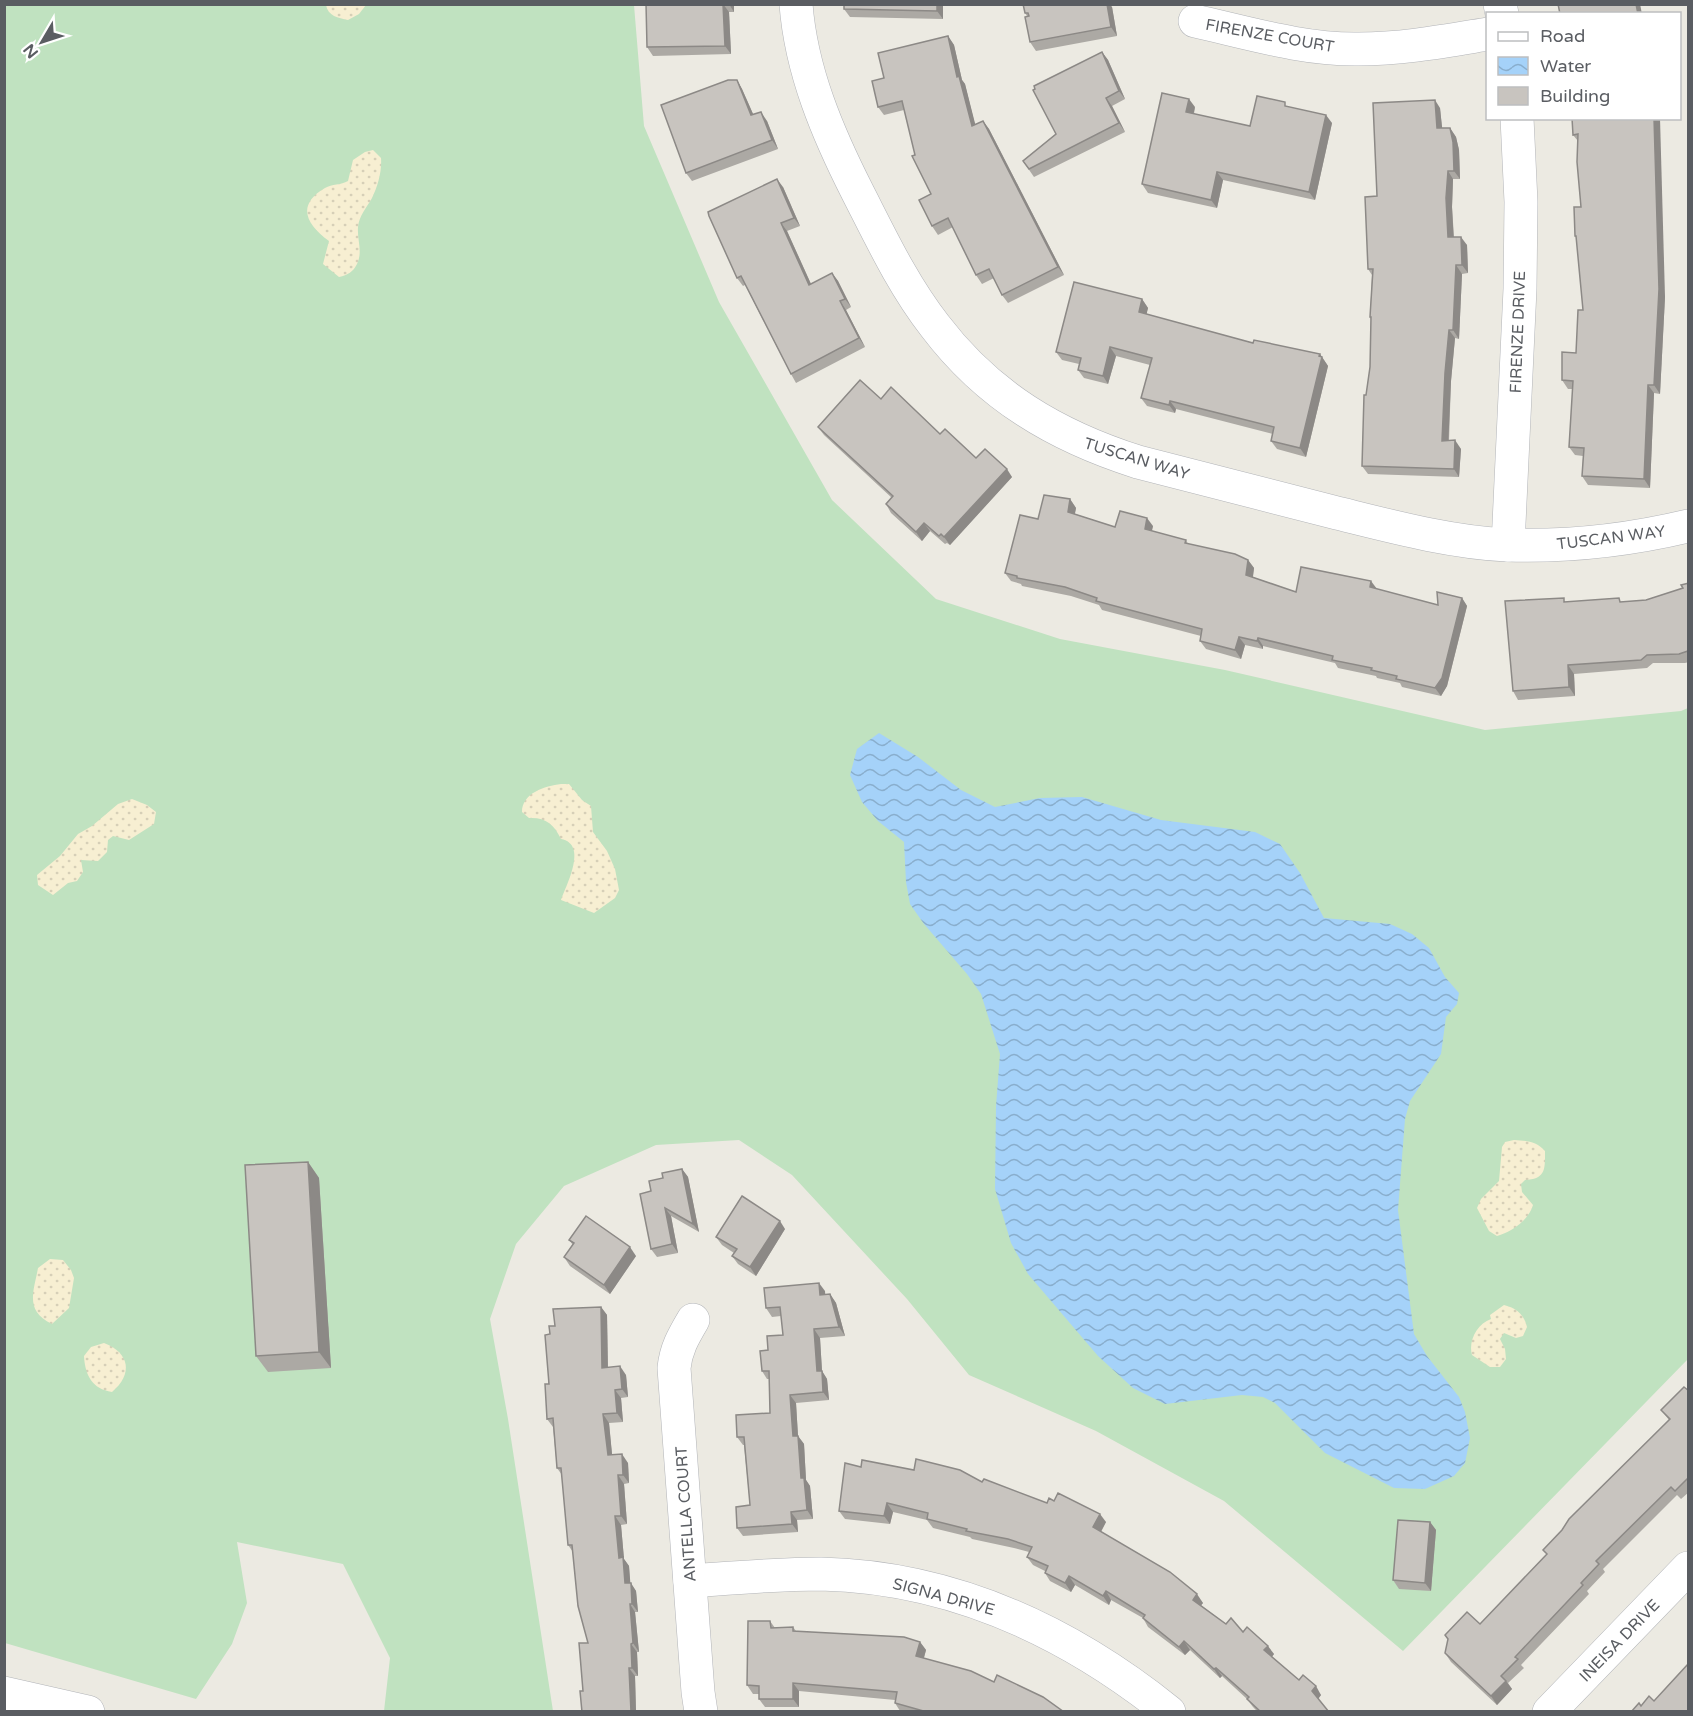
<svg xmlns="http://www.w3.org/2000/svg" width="1693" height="1716" font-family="'Varela Round',sans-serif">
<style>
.grass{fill:#c0e2c0}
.sand{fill:url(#sand-dots)}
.water{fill:url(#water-waves)}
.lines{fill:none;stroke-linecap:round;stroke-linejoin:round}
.minor-casing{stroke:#b2b4b8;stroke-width:34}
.minor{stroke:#fff;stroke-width:33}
.wall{fill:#aca9a4}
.shaded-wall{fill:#8c8986}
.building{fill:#c8c4bf;stroke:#8c8986;stroke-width:1.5}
.labels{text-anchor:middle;stroke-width:4.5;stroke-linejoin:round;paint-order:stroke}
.street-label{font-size:16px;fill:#5a5d62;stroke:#fff}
</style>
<defs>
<pattern id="sand-dots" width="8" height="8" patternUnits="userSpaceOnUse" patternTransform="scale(1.5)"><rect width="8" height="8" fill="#f7efd2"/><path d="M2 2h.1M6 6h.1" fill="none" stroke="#d6cfb7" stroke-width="1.8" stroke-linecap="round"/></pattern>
<pattern id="water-waves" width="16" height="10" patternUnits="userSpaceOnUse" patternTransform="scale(1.5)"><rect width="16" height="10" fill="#a5d2f9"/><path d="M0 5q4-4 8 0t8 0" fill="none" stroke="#89aecd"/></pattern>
</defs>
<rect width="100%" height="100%" fill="#eceae2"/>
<path class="grass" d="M 4,5 L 634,5 L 644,126 L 719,302 L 832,500 L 936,599 L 1060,639 L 1225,670 L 1485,730 L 1681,711 L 1688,708 L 1688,1359 L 1403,1651 L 1224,1501 L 1096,1431 L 969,1375 L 907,1299 L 792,1175 L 739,1140 L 656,1145 L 564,1186 L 516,1244 L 490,1319 L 508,1419 L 553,1711 L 384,1711 L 390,1658 L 343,1564 L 237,1542 L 247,1603 L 232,1644 L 196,1699 L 5,1643 Z"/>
<g class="sand">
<path d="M 326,5 L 326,4 L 366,5 L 359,14 L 348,20 C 338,18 328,16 326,5 Z"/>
<path d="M 373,150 L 381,158 C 382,171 378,186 372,198 C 367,207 359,216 358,227 C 357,241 363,251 357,264 C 353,272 348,275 339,277 L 323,264 L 329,241 C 306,224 296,205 325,188 C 332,184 341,185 348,181 L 353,160 L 365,152 Z"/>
<path d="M 561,784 L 569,784 L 582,800 L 591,806 L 593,832 L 607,851 L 615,869 L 619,890 L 615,898 L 594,913 L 561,900 C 567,884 588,844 561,839 C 554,824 545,817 529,818 L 522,812 C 522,793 545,786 561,784 Z"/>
<path d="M 132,799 L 147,805 L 156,812 L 154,824 L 129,840 L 113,836 L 108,840 L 107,852 L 98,861 L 81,860 L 83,872 L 77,881 L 68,883 L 53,895 L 38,885 L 37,875 L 60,856 L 78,834 L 92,826 L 118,804 Z"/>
<path d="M 1514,1140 C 1527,1141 1536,1141 1545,1151 C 1545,1169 1546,1179 1525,1180 L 1521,1184 L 1522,1192 L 1533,1205 C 1529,1220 1511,1232 1497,1236 L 1489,1231 L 1477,1208 L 1481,1199 L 1499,1181 L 1502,1147 L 1505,1142 Z"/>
<path d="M 50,1259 L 63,1260 L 71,1270 L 74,1278 L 69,1308 L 52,1324 C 24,1311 34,1291 38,1268 Z"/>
<path d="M 1504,1305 C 1516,1308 1524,1314 1527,1327 L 1523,1336 L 1516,1338 L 1504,1333 L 1500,1339 L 1505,1349 L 1506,1359 L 1500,1367 L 1490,1367 L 1472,1355 C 1468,1341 1477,1324 1491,1319 L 1490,1315 Z"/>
<path d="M 104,1343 C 130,1353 133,1374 112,1392 C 92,1389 85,1375 84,1356 L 91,1347 Z"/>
</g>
<path class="water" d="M 879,733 L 918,757 L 961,790 L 995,807 L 1040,798 L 1082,797 L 1161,820 L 1255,832 L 1280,844 L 1300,873 L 1324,918 L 1390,924 L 1412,934 L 1429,948 L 1445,977 L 1459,993 L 1457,1004 L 1446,1017 L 1441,1054 L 1410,1101 L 1405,1119 L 1398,1210 L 1414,1334 L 1427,1356 L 1459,1397 L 1465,1412 L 1470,1438 L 1465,1463 L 1454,1476 L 1425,1489 L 1394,1488 L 1325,1453 L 1275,1403 L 1263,1397 L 1242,1395 L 1165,1404 L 1133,1388 L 1098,1356 L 1028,1274 L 1011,1243 L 995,1189 L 996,1106 L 1000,1054 L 981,994 L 967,974 L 924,924 L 910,904 L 906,882 L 904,842 L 878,821 L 862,802 L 850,775 L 857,749 Z"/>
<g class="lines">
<g class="minor-casing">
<g id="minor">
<path d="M 796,4 C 801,71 828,134 858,193 C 881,238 903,285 935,326 C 988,396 1056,436 1138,462 C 1203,479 1268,495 1333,512 C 1390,526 1448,542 1507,545 C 1568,547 1629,540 1688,526"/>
<path d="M 1500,4 L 1502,14"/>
<path d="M 1195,21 C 1249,33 1304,50 1359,49 C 1402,49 1445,41 1488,34"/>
<path d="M 1508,545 L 1520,289 L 1521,202 L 1517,118"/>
<path d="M 693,1320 C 683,1337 676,1349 674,1368 L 698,1692 L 701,1712"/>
<path d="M 690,1581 C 733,1578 777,1574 821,1574 C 953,1577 1068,1631 1169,1712"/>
<path d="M 4,1693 L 88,1712"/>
<path d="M 1549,1712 L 1688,1568"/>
</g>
</g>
<use href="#minor" class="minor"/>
</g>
<g class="wall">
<path d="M 646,4 L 734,4 L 734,12 L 729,12 L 731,54 L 653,56 L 647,47 Z"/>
<path d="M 943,4 L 943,19 L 850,17 L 844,9 Z"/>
<path d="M 1112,7 L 1117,36 L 1036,51 L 1030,42 L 1027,16 L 1025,13 Z"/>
<path d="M 948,36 L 954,45 L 962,80 L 965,84 L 975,125 L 983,121 L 989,129 L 1064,275 L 1008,303 L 1002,295 L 994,278 L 982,284 L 976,275 L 953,227 L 938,235 L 932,226 L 931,194 L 915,155 L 904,110 L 884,115 L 878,107 Z"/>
<path d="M 1102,52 L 1108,60 L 1125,99 L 1112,106 L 1125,132 L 1034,177 L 1023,161 L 1056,134 Z"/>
<path d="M 737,80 L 742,89 L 753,114 L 767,121 L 778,149 L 692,181 L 686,173 Z"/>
<path d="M 1195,107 L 1194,114 L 1250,126 L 1288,107 L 1332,123 L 1315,200 L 1223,180 L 1217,208 L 1148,193 L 1142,184 Z"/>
<path d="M 1440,108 L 1442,128 L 1450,128 L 1456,137 L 1459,150 L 1460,179 L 1453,179 L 1452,207 L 1454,237 L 1467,245 L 1468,273 L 1462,274 L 1459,339 L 1455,338 L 1451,381 L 1449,441 L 1461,449 L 1459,477 L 1368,474 L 1362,466 L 1366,395 L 1370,367 L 1371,320 L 1370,317 L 1372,275 L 1368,269 L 1377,196 Z"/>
<path d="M 1572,118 L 1665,297 L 1660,394 L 1654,393 L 1650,488 L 1588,485 L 1582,476 L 1583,456 L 1575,455 L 1569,447 L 1573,389 L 1568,389 L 1562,380 L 1576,353 L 1583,310 L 1577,239 L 1575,236 L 1581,207 L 1578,141 L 1573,135 Z"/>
<path d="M 783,187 L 800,226 L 787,231 L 811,284 L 832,273 L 838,281 L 851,307 L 846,310 L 865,347 L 796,383 L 791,374 L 745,285 L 743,286 L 737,278 Z"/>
<path d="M 1142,299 L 1148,308 L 1146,314 L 1253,343 L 1320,354 L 1328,366 L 1306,457 L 1277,449 L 1271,441 L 1273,434 L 1176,409 L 1175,413 L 1147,406 L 1141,398 L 1150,365 L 1116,356 L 1108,384 L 1084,378 L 1078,370 L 1079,364 L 1062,360 L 1056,352 Z"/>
<path d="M 881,399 L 976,458 L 1012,477 L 950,545 L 947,543 L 945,544 L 930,531 L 922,541 L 891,513 L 886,504 L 892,498 L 824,435 L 818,427 Z"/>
<path d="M 1070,499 L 1076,508 L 1075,514 L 1115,527 L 1153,526 L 1152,531 L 1186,540 L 1188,544 L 1248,560 L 1254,568 L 1253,577 L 1296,592 L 1376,589 L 1438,605 L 1462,598 L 1467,606 L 1447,686 L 1441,696 L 1402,687 L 1400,683 L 1377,678 L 1376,676 L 1338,668 L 1335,663 L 1263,646 L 1263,649 L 1245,645 L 1241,659 L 1206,649 L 1200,641 L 1201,636 L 1102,610 L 1099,605 L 1071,596 L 1022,586 L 1021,584 L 1011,581 L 1005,573 L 1038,519 Z"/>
<path d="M 1689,583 L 1689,662 L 1685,663 L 1653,663 L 1647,668 L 1574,674 L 1575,696 L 1518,700 L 1513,691 L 1566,602 L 1622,602 L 1646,600 L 1683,588 Z"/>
<path d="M 308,1162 L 319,1178 L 331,1368 L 268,1372 L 256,1356 Z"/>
<path d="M 682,1169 L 688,1177 L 699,1232 L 671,1216 L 678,1253 L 657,1257 L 651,1249 L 651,1191 L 663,1178 Z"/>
<path d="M 785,1229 L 756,1276 L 738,1264 L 732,1256 L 734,1253 L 722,1245 L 716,1237 Z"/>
<path d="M 569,1240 L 636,1256 L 610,1294 L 570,1266 L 564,1257 L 573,1245 Z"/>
<path d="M 825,1291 L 825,1295 L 830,1294 L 836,1303 L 845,1336 L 820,1338 L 822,1371 L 827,1379 L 829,1400 L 796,1403 L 798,1436 L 804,1444 L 806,1480 L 810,1486 L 813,1519 L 797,1520 L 798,1532 L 743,1536 L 737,1528 L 750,1505 L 744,1445 L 743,1445 L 737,1437 L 770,1413 L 769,1379 L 767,1379 L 762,1371 L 768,1350 L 783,1335 L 781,1316 L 772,1317 L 766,1308 Z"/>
<path d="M 601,1307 L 607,1315 L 608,1367 L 626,1375 L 628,1397 L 621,1398 L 623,1422 L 609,1423 L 612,1455 L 628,1463 L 629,1483 L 624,1484 L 627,1524 L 621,1525 L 624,1559 L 629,1566 L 630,1583 L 636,1591 L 638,1612 L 635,1612 L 639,1652 L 637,1652 L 638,1676 L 635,1676 L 636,1712 L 582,1712 L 583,1691 L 588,1643 L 573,1552 L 568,1545 L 562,1475 L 557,1468 L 553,1427 L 547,1419 L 550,1334 Z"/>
<path d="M 1689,1391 L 1689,1492 L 1681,1499 L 1677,1495 L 1603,1569 L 1605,1572 L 1587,1591 L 1589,1594 L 1521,1665 L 1524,1668 L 1508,1683 L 1512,1689 L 1497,1705 L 1451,1662 L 1445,1653 L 1448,1640 L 1445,1635 L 1480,1624 L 1547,1554 L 1543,1550 L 1669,1420 L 1661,1410 Z"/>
<path d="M 861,1467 L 982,1482 L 1047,1503 L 1054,1501 L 1106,1522 L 1101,1532 L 1203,1603 L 1201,1605 L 1226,1624 L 1243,1632 L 1274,1654 L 1272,1657 L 1299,1680 L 1321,1695 L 1318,1699 L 1329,1712 L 1258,1712 L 1253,1707 L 1247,1699 L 1222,1676 L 1220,1678 L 1190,1650 L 1185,1655 L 1148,1627 L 1143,1618 L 1111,1600 L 1109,1605 L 1075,1585 L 1071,1592 L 1050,1581 L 1045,1573 L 1045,1571 L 1033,1565 L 1027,1557 L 1029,1552 L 1014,1548 L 972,1539 L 970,1537 L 933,1528 L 927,1520 L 893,1512 L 890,1524 L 845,1519 L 839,1511 Z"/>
<path d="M 1430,1522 L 1436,1530 L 1431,1591 L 1399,1589 L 1393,1580 Z"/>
<path d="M 770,1621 L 775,1628 L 793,1627 L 796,1631 L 920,1642 L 926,1650 L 924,1658 L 1064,1712 L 902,1712 L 900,1711 L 895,1703 L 895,1700 L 799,1691 L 799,1707 L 765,1707 L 759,1699 L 759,1694 L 753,1694 L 747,1685 Z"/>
</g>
<g class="shaded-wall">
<path d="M 723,4 L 729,12 L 731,54 L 725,46 Z"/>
<path d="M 729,4 L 734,4 L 734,12 Z"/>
<path d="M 937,4 L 943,4 L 943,19 L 937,11 Z"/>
<path d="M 1107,4 L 1110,4 L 1112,7 L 1117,36 L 1111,27 Z"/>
<path d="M 1636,4 L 1640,4 L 1642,14 L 1638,14 Z"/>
<path d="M 948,36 L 954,45 L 962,80 L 965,84 L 978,135 L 972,126 L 957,77 Z"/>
<path d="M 1102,52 L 1108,60 L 1125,99 L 1119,91 Z"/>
<path d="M 737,80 L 742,89 L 757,123 L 751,115 Z"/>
<path d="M 1106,98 L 1112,106 L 1125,132 L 1119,123 Z"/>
<path d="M 1189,99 L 1195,107 L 1192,120 L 1186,112 Z"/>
<path d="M 1435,100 L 1440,108 L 1443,136 L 1437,128 Z"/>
<path d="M 761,112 L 767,121 L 778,149 L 772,140 Z"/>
<path d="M 1326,115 L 1332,123 L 1315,200 L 1309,192 Z"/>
<path d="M 1654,118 L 1660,118 L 1665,297 L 1660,394 L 1654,385 Z"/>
<path d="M 983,121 L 989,129 L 1064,275 L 1058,267 Z"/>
<path d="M 1450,128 L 1456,137 L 1459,150 L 1460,179 L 1454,171 Z"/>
<path d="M 1448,171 L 1453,179 L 1452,207 L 1454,245 L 1448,237 L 1446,198 Z"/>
<path d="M 1217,172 L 1223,180 L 1217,208 L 1211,200 Z"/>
<path d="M 777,179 L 783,187 L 800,226 L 794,218 Z"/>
<path d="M 781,223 L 787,231 L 815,293 L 809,285 Z"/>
<path d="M 1461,237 L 1467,245 L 1468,273 L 1462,265 Z"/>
<path d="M 1456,265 L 1462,274 L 1459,339 L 1453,330 Z"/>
<path d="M 832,273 L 838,281 L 851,307 L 845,299 Z"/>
<path d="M 1142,299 L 1148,308 L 1145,321 L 1139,312 Z"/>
<path d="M 840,301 L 846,310 L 865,347 L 859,338 Z"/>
<path d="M 1449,330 L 1455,338 L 1451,381 L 1448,449 L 1442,441 L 1445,373 Z"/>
<path d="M 1110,347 L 1116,356 L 1108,384 L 1103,376 Z"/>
<path d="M 1320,354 L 1328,366 L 1306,457 L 1300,448 Z"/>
<path d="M 1648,385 L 1654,393 L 1650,488 L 1644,479 Z"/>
<path d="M 1170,401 L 1176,409 L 1175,413 L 1169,405 Z"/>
<path d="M 1455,440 L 1461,449 L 1459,477 L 1454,469 Z"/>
<path d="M 1007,469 L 1012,477 L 950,545 L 944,537 Z"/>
<path d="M 1070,499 L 1076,508 L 1073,521 L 1068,512 Z"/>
<path d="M 1147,518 L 1153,526 L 1150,537 L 1145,529 Z"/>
<path d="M 924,523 L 930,531 L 922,541 L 916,532 Z"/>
<path d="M 1248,560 L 1254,568 L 1252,583 L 1246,575 Z"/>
<path d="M 1371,581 L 1377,589 L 1370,587 Z"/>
<path d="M 1462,598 L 1467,606 L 1447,686 L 1441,696 L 1435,688 Z"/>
<path d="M 1239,637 L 1245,645 L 1241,659 L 1235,650 Z"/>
<path d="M 1258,638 L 1263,646 L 1263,649 L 1257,641 Z"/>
<path d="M 1568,665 L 1574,674 L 1575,696 L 1569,687 Z"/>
<path d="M 308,1162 L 319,1178 L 331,1368 L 319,1352 Z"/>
<path d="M 682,1169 L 688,1177 L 699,1232 L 693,1224 Z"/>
<path d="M 665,1208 L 671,1216 L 678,1253 L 672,1244 Z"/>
<path d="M 780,1221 L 785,1229 L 756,1276 L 750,1267 Z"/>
<path d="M 630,1247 L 636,1256 L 610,1294 L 604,1285 Z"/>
<path d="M 819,1283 L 825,1291 L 826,1304 L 820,1295 Z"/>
<path d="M 830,1294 L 836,1303 L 845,1336 L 839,1327 Z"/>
<path d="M 601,1307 L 607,1315 L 608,1376 L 602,1368 Z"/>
<path d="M 814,1329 L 820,1338 L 822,1371 L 827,1379 L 829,1400 L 823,1392 L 817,1371 Z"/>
<path d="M 620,1366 L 626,1375 L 628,1397 L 622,1389 Z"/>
<path d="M 615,1390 L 621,1398 L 623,1422 L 617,1413 Z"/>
<path d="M 790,1395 L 796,1403 L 798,1436 L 804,1444 L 806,1480 L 810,1486 L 813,1519 L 807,1510 L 793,1436 Z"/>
<path d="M 603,1414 L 609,1423 L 613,1464 L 608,1455 Z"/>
<path d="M 622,1454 L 628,1463 L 629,1483 L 623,1475 Z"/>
<path d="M 618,1475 L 624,1484 L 627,1524 L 621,1516 Z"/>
<path d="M 887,1503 L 893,1512 L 890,1524 L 884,1516 Z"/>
<path d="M 791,1512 L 797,1520 L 798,1532 L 792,1524 Z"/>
<path d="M 1100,1514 L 1106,1522 L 1099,1535 L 1093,1527 Z"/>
<path d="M 615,1516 L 621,1525 L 624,1559 L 629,1566 L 631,1591 L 625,1583 L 619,1558 Z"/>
<path d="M 1430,1522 L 1436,1530 L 1431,1591 L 1425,1583 Z"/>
<path d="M 1069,1576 L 1075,1585 L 1071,1592 L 1065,1583 Z"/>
<path d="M 631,1583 L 636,1591 L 638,1612 L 632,1604 Z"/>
<path d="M 1106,1591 L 1111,1600 L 1109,1605 L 1103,1596 Z"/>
<path d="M 1197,1594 L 1203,1603 L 1199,1608 L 1193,1600 Z"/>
<path d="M 630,1604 L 635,1612 L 639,1652 L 633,1643 Z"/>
<path d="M 1184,1641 L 1190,1650 L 1185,1655 L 1179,1647 Z"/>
<path d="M 920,1642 L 926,1650 L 922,1664 L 916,1656 Z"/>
<path d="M 631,1644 L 637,1652 L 638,1676 L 632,1668 Z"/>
<path d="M 1268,1646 L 1274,1654 L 1270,1659 L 1264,1650 Z"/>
<path d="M 629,1668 L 635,1676 L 636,1712 L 631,1712 Z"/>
<path d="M 1216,1668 L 1222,1676 L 1220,1678 L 1214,1669 Z"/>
<path d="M 1506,1681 L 1512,1689 L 1497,1705 L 1491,1696 Z"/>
<path d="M 793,1683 L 799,1691 L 799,1707 L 793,1699 Z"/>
<path d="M 1316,1686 L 1321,1695 L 1318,1699 L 1312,1691 Z"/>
</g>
<g class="building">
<path d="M 646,4 L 723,4 L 725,46 L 647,47 Z"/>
<path d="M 844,4 L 937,4 L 937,11 L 844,9 Z"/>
<path d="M 1023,4 L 1107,4 L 1111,27 L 1030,42 L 1025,17 L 1029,16 L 1028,13 L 1025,13 Z"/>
<path d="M 1558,4 L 1636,4 L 1638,14 L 1560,14 Z"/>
<path d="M 948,36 L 957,77 L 959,76 L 972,126 L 983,121 L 1058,267 L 1002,295 L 989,269 L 976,275 L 948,218 L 932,226 L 919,200 L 931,194 L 912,156 L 915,155 L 902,101 L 878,107 L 872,81 L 884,78 L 878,53 Z"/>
<path d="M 1102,52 L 1119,91 L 1106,98 L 1119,123 L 1029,169 L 1023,161 L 1056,134 L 1033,90 L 1035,89 L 1034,86 Z"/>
<path d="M 728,80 L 737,80 L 751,115 L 761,112 L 772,140 L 686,173 L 661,105 Z"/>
<path d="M 1162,93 L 1189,99 L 1186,112 L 1250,126 L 1257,96 L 1285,102 L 1285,106 L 1326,115 L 1309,192 L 1217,172 L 1211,200 L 1142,184 Z"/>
<path d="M 1435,100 L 1437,128 L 1450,128 L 1453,142 L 1454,171 L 1448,171 L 1446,198 L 1448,237 L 1461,237 L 1462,265 L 1456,265 L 1453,330 L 1449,330 L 1445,373 L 1442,441 L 1455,440 L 1454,469 L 1362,466 L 1364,395 L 1366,395 L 1370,367 L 1371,317 L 1370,317 L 1373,269 L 1368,269 L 1365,197 L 1377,196 L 1373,103 Z"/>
<path d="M 1572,118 L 1654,118 L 1659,289 L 1654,385 L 1648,385 L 1644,479 L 1582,476 L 1584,448 L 1569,447 L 1573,381 L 1562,380 L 1562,352 L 1576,353 L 1578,310 L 1583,310 L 1576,236 L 1575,236 L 1574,207 L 1581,207 L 1577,162 L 1578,134 L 1573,135 Z"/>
<path d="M 777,179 L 794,218 L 781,223 L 809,285 L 832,273 L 845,299 L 840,301 L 859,338 L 791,374 L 741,276 L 737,278 L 709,216 L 708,212 Z"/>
<path d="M 1074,282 L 1142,299 L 1139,312 L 1253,343 L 1254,340 L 1320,354 L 1319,356 L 1322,357 L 1300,448 L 1271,441 L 1274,427 L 1170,401 L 1169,405 L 1141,398 L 1152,358 L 1110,347 L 1103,376 L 1078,370 L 1081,358 L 1056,352 Z"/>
<path d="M 860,380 L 881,399 L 891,387 L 940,434 L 945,429 L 976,458 L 985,449 L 1007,469 L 944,537 L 941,534 L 939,536 L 924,523 L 916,532 L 886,504 L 893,496 L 818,427 Z"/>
<path d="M 1044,495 L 1070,499 L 1068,512 L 1115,527 L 1120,511 L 1147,518 L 1145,529 L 1186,540 L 1185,543 L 1235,554 L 1248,560 L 1246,575 L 1296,592 L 1301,567 L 1371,581 L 1370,587 L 1438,605 L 1437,592 L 1462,598 L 1442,678 L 1435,688 L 1396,679 L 1397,676 L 1371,670 L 1372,668 L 1332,660 L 1333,656 L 1258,638 L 1257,641 L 1239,637 L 1235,650 L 1200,641 L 1202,629 L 1096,601 L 1097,598 L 1065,587 L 1017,578 L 1017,576 L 1005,573 L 1020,515 L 1038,519 Z"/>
<path d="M 1689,583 L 1689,653 L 1688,651 L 1679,654 L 1647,655 L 1641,660 L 1568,665 L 1569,687 L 1513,691 L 1505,601 L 1564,598 L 1564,602 L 1619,598 L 1620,602 L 1646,600 L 1683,588 L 1681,585 Z"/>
<path d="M 308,1162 L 319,1352 L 256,1356 L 245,1165 Z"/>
<path d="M 682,1169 L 693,1224 L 665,1208 L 672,1244 L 651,1249 L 640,1194 L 651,1191 L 649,1181 L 663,1178 L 662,1173 Z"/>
<path d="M 742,1196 L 780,1221 L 750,1267 L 732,1256 L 737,1249 L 716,1237 Z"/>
<path d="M 586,1216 L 630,1247 L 604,1285 L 564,1257 L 574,1243 L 569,1240 Z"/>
<path d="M 819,1283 L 820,1295 L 830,1294 L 839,1327 L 814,1329 L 817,1371 L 822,1371 L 823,1392 L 790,1395 L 793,1436 L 798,1436 L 801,1478 L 804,1478 L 807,1510 L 791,1512 L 792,1524 L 737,1528 L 736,1507 L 750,1505 L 744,1437 L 737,1437 L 736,1415 L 770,1413 L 769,1371 L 762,1371 L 760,1351 L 768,1350 L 767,1336 L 783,1335 L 780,1307 L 766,1308 L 764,1288 Z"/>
<path d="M 601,1307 L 602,1368 L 620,1366 L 622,1389 L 615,1390 L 617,1413 L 603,1414 L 608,1455 L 622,1454 L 623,1475 L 618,1475 L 621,1516 L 615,1516 L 619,1558 L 623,1557 L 625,1583 L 631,1583 L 632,1604 L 630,1604 L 633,1643 L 631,1644 L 632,1668 L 629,1668 L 631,1712 L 582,1712 L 580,1691 L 583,1691 L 579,1643 L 588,1643 L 578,1606 L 572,1545 L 568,1545 L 561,1468 L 557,1468 L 553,1418 L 547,1419 L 545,1384 L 549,1384 L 545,1335 L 550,1334 L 549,1326 L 555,1326 L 553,1309 Z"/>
<path d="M 1684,1387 L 1689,1391 L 1689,1477 L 1675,1491 L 1671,1487 L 1596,1561 L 1599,1564 L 1581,1583 L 1583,1585 L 1515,1657 L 1518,1659 L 1501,1676 L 1506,1681 L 1491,1696 L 1445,1653 L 1448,1639 L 1445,1635 L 1467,1612 L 1480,1624 L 1547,1554 L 1543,1550 L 1562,1530 L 1569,1519 L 1670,1419 L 1661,1410 Z"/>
<path d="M 916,1459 L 960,1470 L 982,1482 L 984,1479 L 1047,1503 L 1049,1498 L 1054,1501 L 1058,1493 L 1100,1514 L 1093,1527 L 1170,1572 L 1197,1594 L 1193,1600 L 1226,1624 L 1231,1618 L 1243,1632 L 1247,1627 L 1268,1646 L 1264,1650 L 1299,1680 L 1303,1675 L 1316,1686 L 1312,1691 L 1329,1712 L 1261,1712 L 1247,1699 L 1249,1697 L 1216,1668 L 1214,1669 L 1184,1641 L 1179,1647 L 1143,1618 L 1145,1615 L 1106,1591 L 1103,1596 L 1069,1576 L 1065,1583 L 1045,1573 L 1048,1566 L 1027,1557 L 1032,1547 L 1008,1539 L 966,1531 L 967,1529 L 927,1519 L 928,1513 L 887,1503 L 884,1516 L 839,1511 L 845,1463 L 861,1467 L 862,1460 L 914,1470 Z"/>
<path d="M 1398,1520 L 1430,1522 L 1425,1583 L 1393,1580 Z"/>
<path d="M 748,1621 L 770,1621 L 771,1628 L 793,1627 L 793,1631 L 904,1637 L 920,1642 L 916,1656 L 971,1671 L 994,1682 L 997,1675 L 1043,1697 L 1064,1712 L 927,1712 L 895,1703 L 897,1692 L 793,1683 L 793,1699 L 759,1699 L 759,1686 L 747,1685 Z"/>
<path d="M 1689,1663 L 1689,1712 L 1631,1712 L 1639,1703 L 1641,1706 L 1649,1696 L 1654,1701 Z"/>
</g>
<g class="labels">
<g class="street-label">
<text transform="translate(1270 35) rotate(10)" y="6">FIRENZE COURT</text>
<text transform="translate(1517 332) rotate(-88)" y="6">FIRENZE DRIVE</text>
<text transform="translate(1137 458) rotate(17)" y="6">TUSCAN WAY</text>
<text transform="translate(1611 537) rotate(-7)" y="6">TUSCAN WAY</text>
<text transform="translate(685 1514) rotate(-94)" y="6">ANTELLA COURT</text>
<text transform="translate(944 1596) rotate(15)" y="6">SIGNA DRIVE</text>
<text transform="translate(1619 1640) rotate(-46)" y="6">INEISA DRIVE</text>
</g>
</g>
<rect width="1693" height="1716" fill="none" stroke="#5a5d62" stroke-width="12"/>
<rect x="1486" y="12" width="195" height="108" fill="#ffffff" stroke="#bdbec0" stroke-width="1.5"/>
<rect x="1498" y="32" width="30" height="9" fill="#ffffff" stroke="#bdbec0" stroke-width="1.5"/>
<text x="1540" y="42" font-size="18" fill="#5a5d62">Road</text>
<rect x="1498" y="57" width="30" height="18" fill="url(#water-waves)" stroke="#bdbec0" stroke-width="1.5"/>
<text x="1540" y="72" font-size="18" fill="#5a5d62">Water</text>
<rect x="1498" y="87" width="30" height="18" fill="#c8c4bf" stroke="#bdbec0" stroke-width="1.5"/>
<text x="1540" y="102" font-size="18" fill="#5a5d62">Building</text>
<g transform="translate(42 42) rotate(231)" stroke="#ffffff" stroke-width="4.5" paint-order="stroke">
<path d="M0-4.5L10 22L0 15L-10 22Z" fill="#5a5d62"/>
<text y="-9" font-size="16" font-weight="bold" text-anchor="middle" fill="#5a5d62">N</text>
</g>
</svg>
